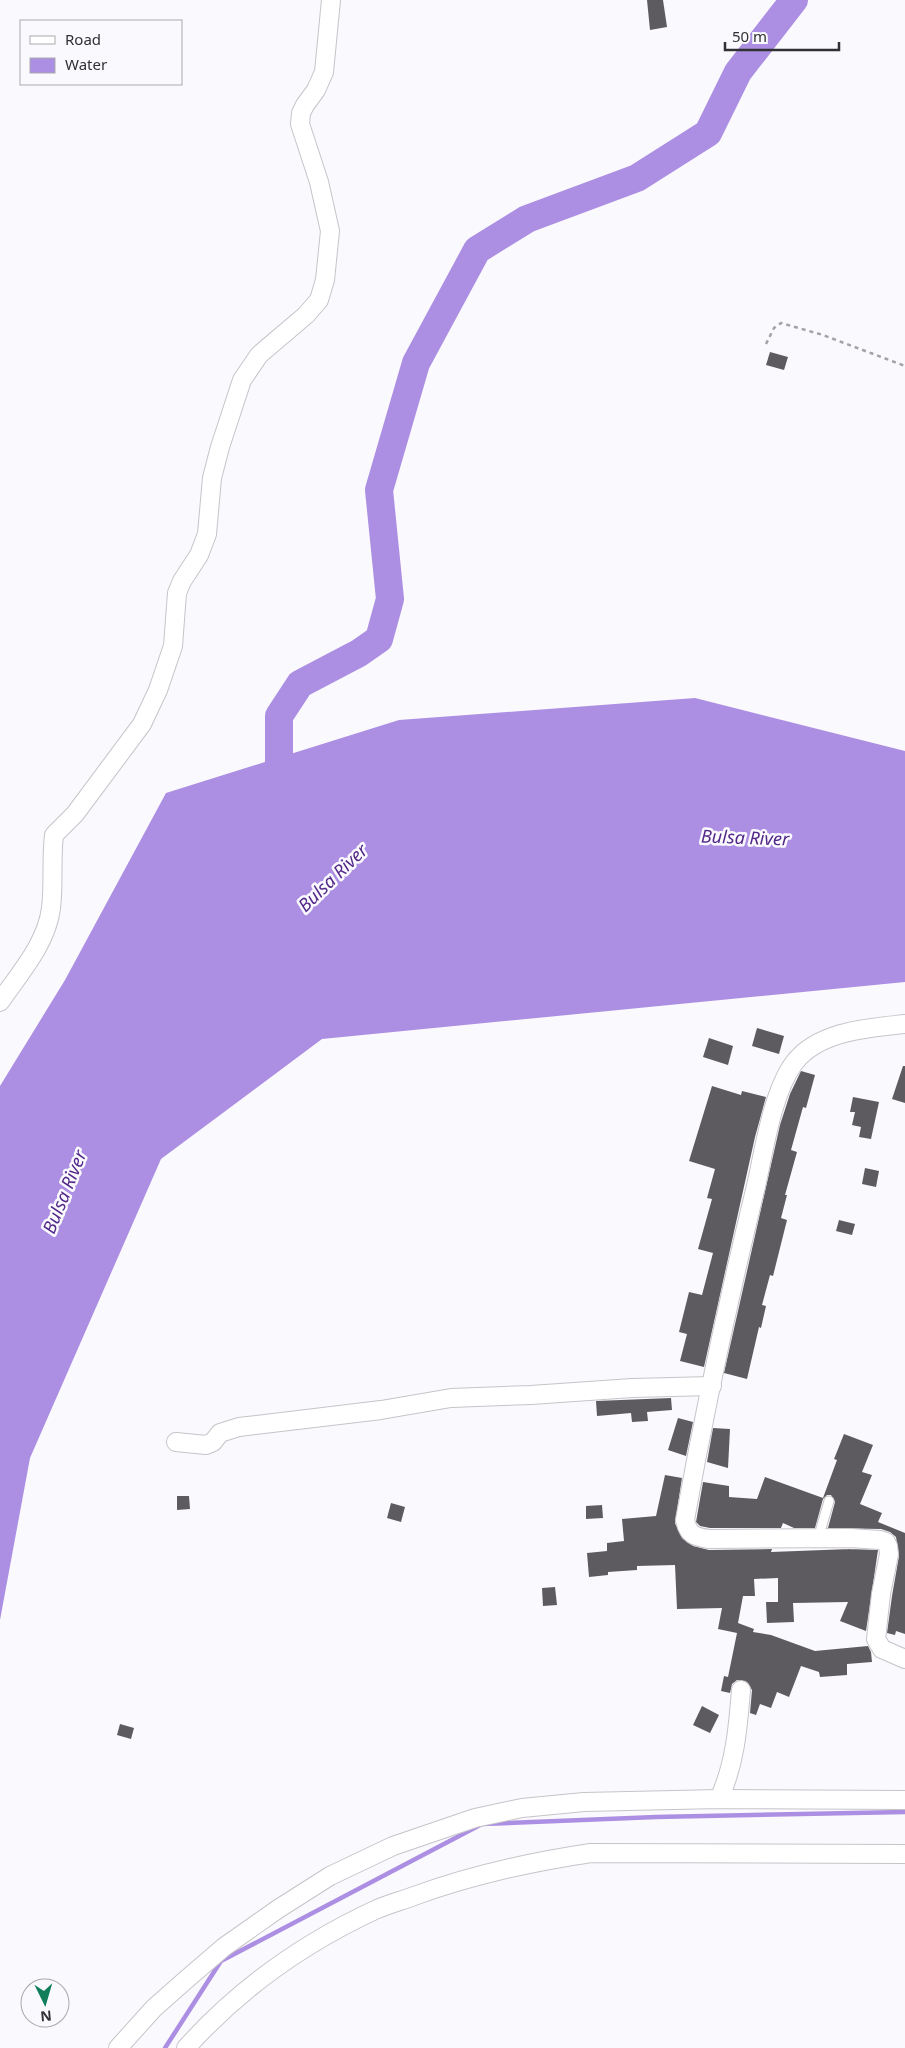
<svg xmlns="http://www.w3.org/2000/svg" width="905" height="2048" font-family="'Noto Sans',sans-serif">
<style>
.water{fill:#ac8fe2}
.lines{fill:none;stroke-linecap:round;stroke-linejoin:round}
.stream{stroke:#ac8fe2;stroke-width:4.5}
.river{stroke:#ac8fe2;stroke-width:28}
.building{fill:#5d5b60}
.service-casing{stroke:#c6c4c9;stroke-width:11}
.minor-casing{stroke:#c6c4c9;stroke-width:20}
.path{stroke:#a3a2a5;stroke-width:2.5;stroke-dasharray:4 4;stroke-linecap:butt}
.service{stroke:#fff;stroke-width:9}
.minor{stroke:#fff;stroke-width:18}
.labels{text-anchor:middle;stroke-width:5;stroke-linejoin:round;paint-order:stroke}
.water-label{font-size:18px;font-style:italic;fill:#522888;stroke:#faf9fe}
</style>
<rect width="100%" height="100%" fill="#faf9fe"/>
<path class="water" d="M 695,698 L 905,751 L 905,982 L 322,1039 L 161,1159 L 30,1458 L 0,1620 L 0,1086 L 65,980 L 166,793 L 399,720 Z"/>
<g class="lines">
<path class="stream" d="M 165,2048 L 221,1961 L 482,1824 L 656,1817 L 905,1812"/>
<path class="river" d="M 279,794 L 279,716 L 300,684 L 359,653 L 379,639 L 390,599 L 379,490 L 416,363 L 477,250 L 527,219 L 637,178 L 708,133 L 738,72 L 794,0"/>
</g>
<g class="building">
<path d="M 647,0 L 663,0 L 667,27 L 650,30 Z"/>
<path d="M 770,352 L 788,357 L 784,370 L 766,365 Z"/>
<path d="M 757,1028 L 784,1036 L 779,1054 L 752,1046 Z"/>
<path d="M 709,1038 L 733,1046 L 728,1065 L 703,1057 Z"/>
<path d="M 903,1066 L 905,1066 L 905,1103 L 892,1099 Z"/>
<path d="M 801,1071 L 815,1075 L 806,1108 L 803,1107 L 791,1150 L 797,1152 L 785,1195 L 787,1195 L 781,1218 L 787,1220 L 773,1276 L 770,1275 L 762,1305 L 766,1306 L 761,1328 L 759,1327 L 747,1379 L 724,1373 L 780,1125 L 790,1094 Z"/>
<path d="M 712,1086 L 741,1095 L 742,1091 L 766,1097 L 755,1137 L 704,1367 L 680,1361 L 687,1334 L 679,1332 L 689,1292 L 702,1295 L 713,1253 L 698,1249 L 712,1199 L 707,1198 L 715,1169 L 689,1161 Z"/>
<path d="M 853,1097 L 879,1102 L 871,1139 L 859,1137 L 861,1127 L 852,1125 L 855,1112 L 850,1112 Z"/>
<path d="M 865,1168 L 879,1171 L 876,1187 L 862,1184 Z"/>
<path d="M 839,1220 L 855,1224 L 852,1235 L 836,1231 Z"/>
<path d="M 671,1398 L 672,1410 L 647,1412 L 648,1421 L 632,1422 L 631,1413 L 597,1416 L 596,1401 Z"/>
<path d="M 678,1418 L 693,1422 L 686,1456 L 668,1450 Z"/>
<path d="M 713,1428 L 730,1429 L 728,1468 L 707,1462 Z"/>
<path d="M 844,1434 L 873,1445 L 862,1472 L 872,1475 L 860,1504 L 882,1513 L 878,1522 L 905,1533 L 905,1634 L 896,1631 L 895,1635 L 887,1633 L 892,1596 L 899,1556 L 896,1537 L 890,1532 L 881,1529 L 828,1528 L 835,1502 L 831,1495 L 827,1495 L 823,1499 L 815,1528 L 794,1528 L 783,1523 L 781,1528 L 710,1528 L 700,1526 L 696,1522 L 703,1482 L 729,1486 L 729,1497 L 757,1499 L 765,1477 L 823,1498 L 837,1460 L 834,1459 Z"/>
<path d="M 665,1475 L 682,1478 L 675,1523 L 682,1538 L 693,1546 L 709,1550 L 772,1549 L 771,1552 L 850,1549 L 848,1549 L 878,1550 L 866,1631 L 840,1621 L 848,1602 L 793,1603 L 794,1622 L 767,1623 L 766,1602 L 778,1602 L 778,1578 L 754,1579 L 755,1596 L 743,1596 L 738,1623 L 754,1629 L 753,1632 L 771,1635 L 815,1651 L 868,1646 L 871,1652 L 872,1662 L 847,1664 L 847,1675 L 820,1677 L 819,1672 L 801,1666 L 789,1697 L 777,1692 L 771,1708 L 760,1704 L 756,1715 L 750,1713 L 752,1690 L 747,1682 L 737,1680 L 732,1684 L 730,1693 L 721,1691 L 724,1676 L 728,1677 L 737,1633 L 718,1629 L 722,1608 L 677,1609 L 675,1565 L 637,1566 L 637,1570 L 608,1572 L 608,1575 L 589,1577 L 587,1553 L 607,1551 L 607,1543 L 624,1541 L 622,1519 L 656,1516 Z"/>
<path d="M 177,1496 L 189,1496 L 190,1509 L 177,1510 Z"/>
<path d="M 391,1503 L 405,1507 L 401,1522 L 387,1518 Z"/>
<path d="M 602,1505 L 603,1518 L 586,1519 L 586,1506 Z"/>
<path d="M 555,1587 L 557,1605 L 543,1606 L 542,1588 Z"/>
<path d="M 702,1706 L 719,1715 L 710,1733 L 693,1725 Z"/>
<path d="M 120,1724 L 134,1728 L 131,1739 L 117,1735 Z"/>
</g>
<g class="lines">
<g class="service-casing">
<path id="service" d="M 818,1539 L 829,1501"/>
</g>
<g class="minor-casing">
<g id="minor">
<path d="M 0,1002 C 19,974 47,943 51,908 C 54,884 51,860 54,835 L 75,814 L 142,724 L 158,690 L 173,646 L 177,593 L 182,581 L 199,555 L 207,534 L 212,478 L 220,447 L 242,380 L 259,355 L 306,315 L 319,300 L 325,280 L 330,231 L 319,182 L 300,124 L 301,113 L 305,105 L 316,90 L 324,72 L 331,0"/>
<path d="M 905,1024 C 868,1028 818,1031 794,1063 C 772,1093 764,1151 756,1186 C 729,1297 705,1408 685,1520 C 688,1535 695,1537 709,1539 L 850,1538 L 880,1540 L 886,1542 L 888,1546 L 889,1554 L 881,1594 L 876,1639 L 882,1649 L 905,1659"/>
<path d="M 176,1442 L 206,1445 L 213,1442 L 220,1433 L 239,1427 L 381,1410 L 451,1398 L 531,1395 L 632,1388 L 712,1386"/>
<path d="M 719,1799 C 735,1764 738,1728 741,1690"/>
<path d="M 118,2048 L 154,2008 L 188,1978 L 224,1947 L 278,1909 L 330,1876 L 393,1846 L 475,1818 L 522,1808 L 584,1802 L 719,1799 L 905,1800"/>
<path d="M 186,2048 C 238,1990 304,1943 375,1910 C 388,1904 401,1901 414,1896 C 472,1875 530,1862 591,1853 L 905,1854"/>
</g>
</g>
<path class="path" d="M 766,344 L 774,328 L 781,323 L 823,335 L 905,366"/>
<use href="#service" class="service"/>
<use href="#minor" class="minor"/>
</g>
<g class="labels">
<g class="water-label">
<text transform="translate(745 838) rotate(2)" y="6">Bulsa River</text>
<text transform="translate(333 878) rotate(-44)" y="6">Bulsa River</text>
<text transform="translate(65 1192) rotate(-68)" y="6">Bulsa River</text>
</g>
</g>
<rect x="20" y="20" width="162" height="65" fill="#faf9fe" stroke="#aaa9ac"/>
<rect x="30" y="36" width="25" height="8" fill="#ffffff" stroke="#aaa9ac"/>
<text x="65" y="45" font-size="15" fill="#313032">Road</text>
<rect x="30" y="58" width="25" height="15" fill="#ac8fe2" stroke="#aaa9ac"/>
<text x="65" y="70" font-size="15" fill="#313032">Water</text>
<g transform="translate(45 2003) rotate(175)"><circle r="24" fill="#faf9fe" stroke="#aaa9ac"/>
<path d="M0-4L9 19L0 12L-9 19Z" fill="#117e5a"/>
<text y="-8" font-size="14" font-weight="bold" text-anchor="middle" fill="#313032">N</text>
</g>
<path d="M725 42v8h114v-8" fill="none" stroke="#313032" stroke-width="2.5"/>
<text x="732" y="42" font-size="15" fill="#313032" stroke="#faf9fe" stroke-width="4" paint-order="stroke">50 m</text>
</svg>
